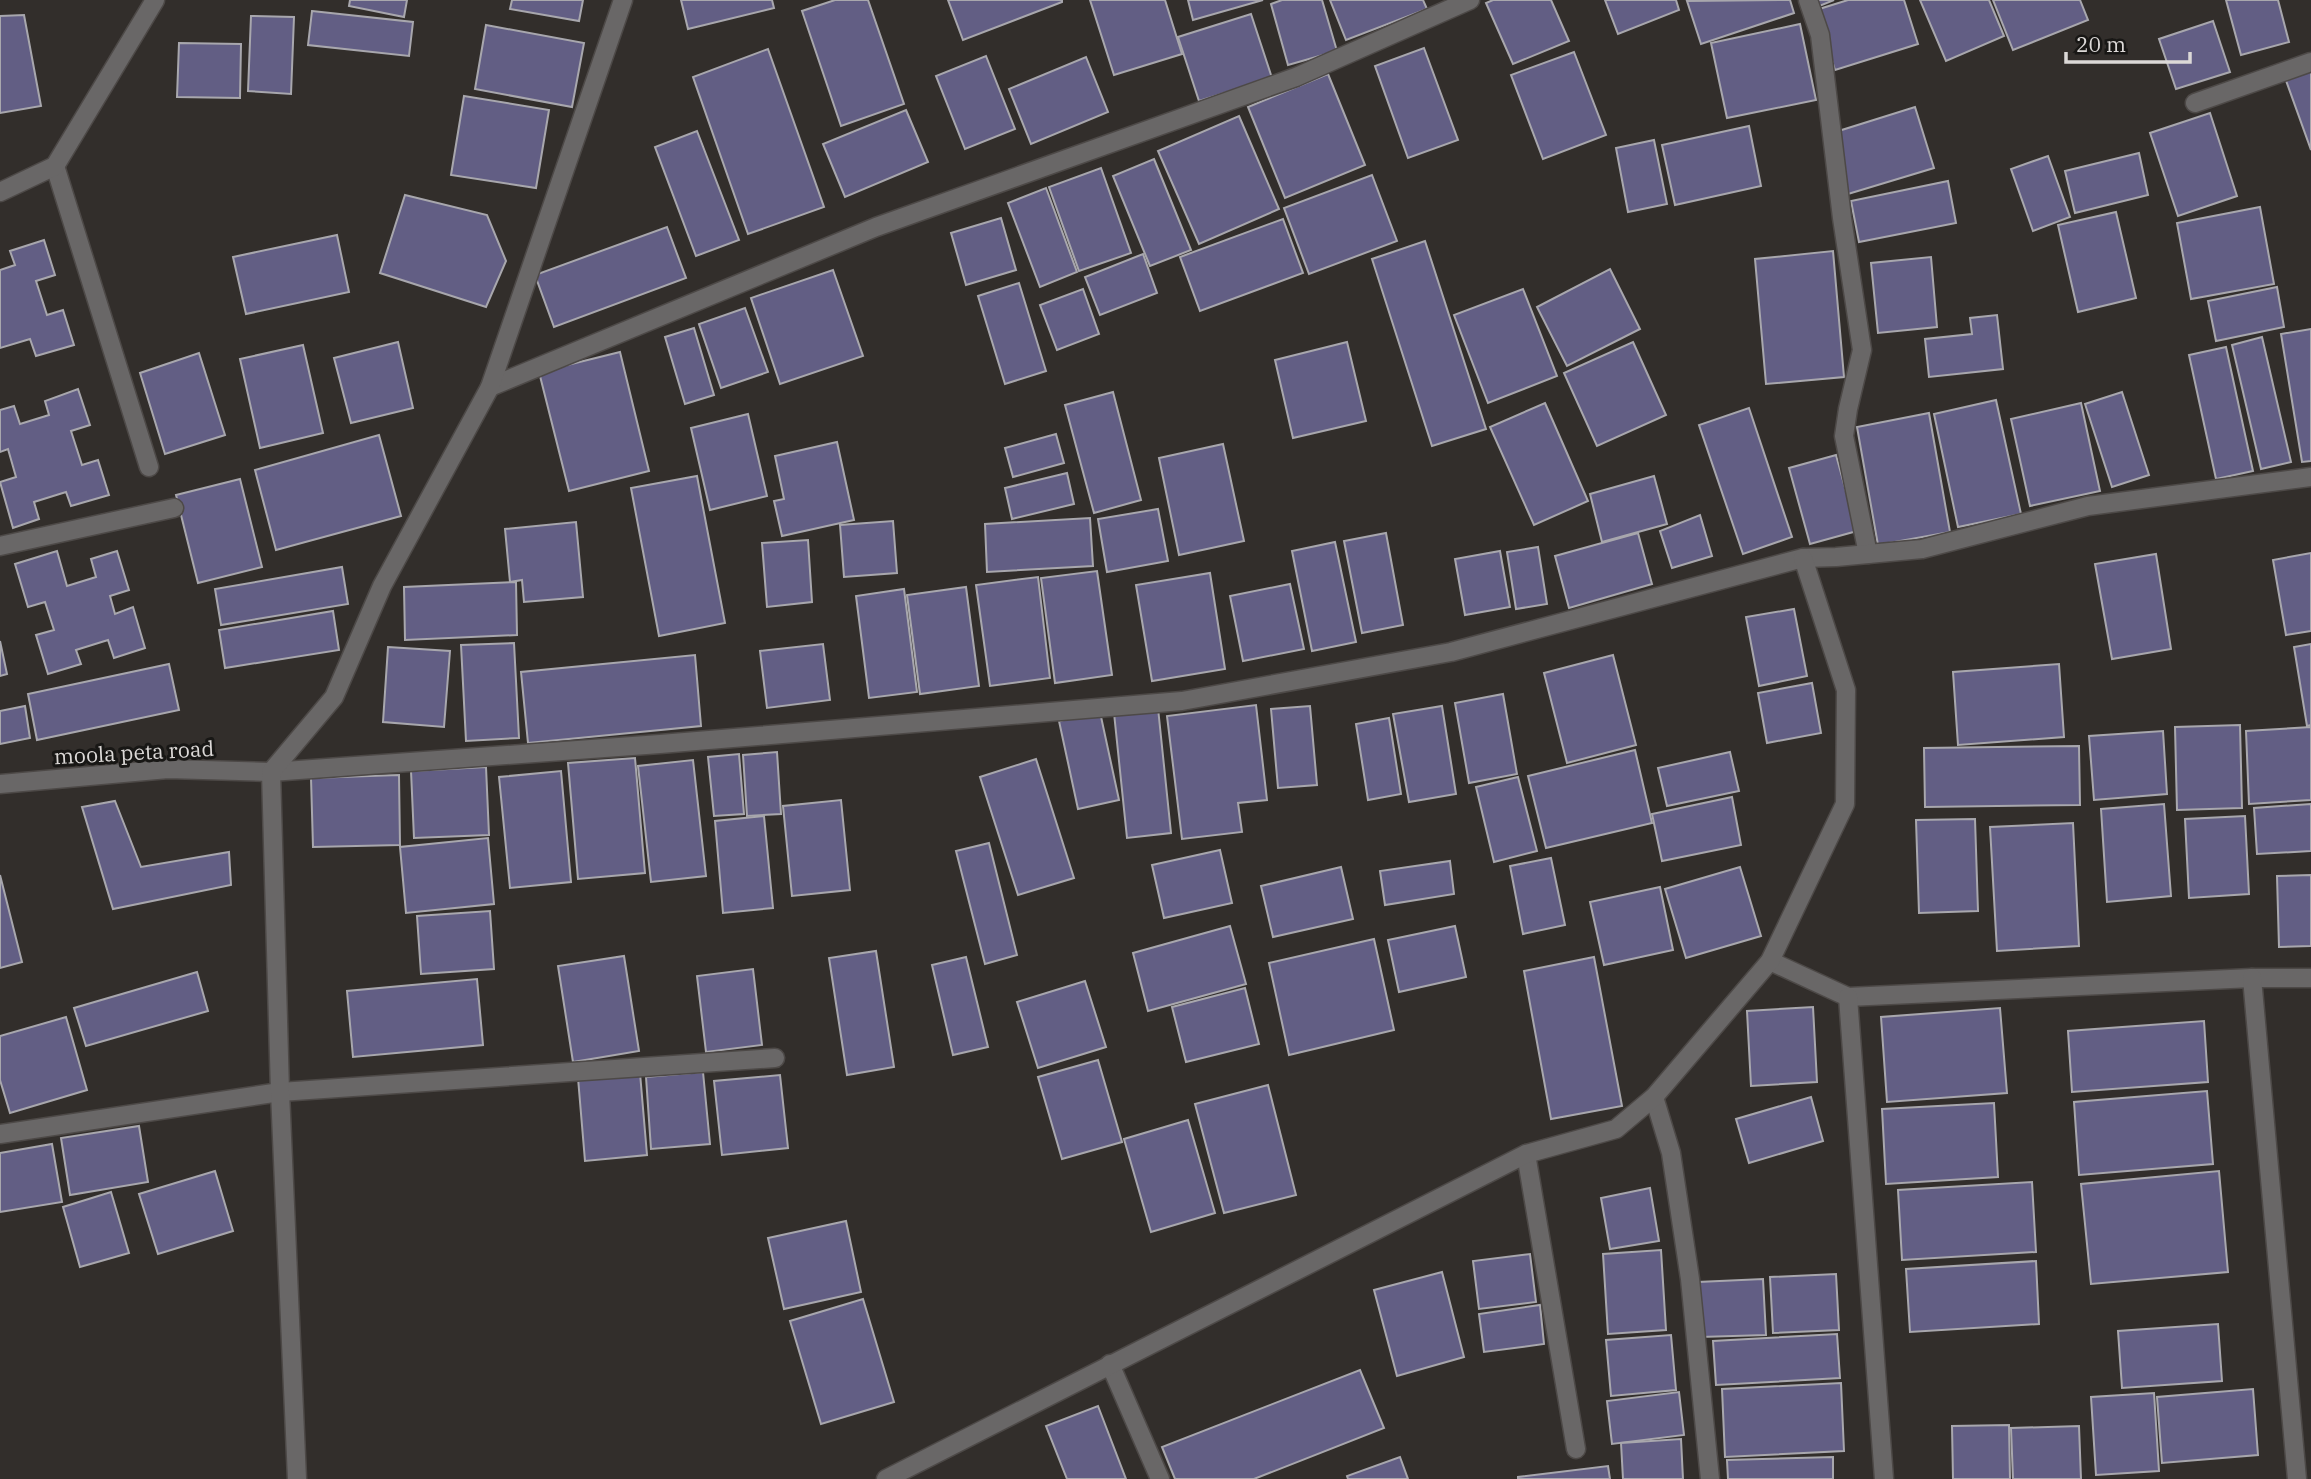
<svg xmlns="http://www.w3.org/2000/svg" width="2311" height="1479" font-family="'IBM Plex Serif',serif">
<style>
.building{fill:#625e84;stroke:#a8a7ad;stroke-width:2}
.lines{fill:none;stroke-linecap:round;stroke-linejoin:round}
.minor-casing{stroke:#4d4947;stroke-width:21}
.minor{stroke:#696767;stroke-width:18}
.labels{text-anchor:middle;stroke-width:6;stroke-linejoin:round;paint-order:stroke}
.street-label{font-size:21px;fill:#dcd9d7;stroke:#181715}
</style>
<rect width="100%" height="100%" fill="#322e2b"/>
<g class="building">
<path d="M 350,0 L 407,0 L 404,17 L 349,6 Z"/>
<path d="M 512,0 L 583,0 L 579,21 L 510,9 Z"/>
<path d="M 681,0 L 772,0 L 774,8 L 688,29 Z"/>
<path d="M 835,0 L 868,0 L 904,104 L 841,126 L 802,11 Z"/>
<path d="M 948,0 L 1062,0 L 1062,2 L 963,40 Z"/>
<path d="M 1090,0 L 1165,0 L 1182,54 L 1114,75 Z"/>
<path d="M 1188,0 L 1263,0 L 1193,20 Z"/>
<path d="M 1282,0 L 1322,0 L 1337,51 L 1288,65 L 1271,4 Z"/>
<path d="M 1330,0 L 1423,0 L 1427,9 L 1346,40 Z"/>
<path d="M 1493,0 L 1551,0 L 1569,41 L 1513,64 L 1486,3 Z"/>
<path d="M 1605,0 L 1676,0 L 1679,10 L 1618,34 Z"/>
<path d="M 1790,0 L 1794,13 L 1701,44 L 1687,1 Z"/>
<path d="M 1815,0 L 1834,0 L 1817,7 Z"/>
<path d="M 1848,0 L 1904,0 L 1918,44 L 1835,70 L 1816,10 Z"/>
<path d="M 1920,0 L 1989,0 L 2004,36 L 1946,61 Z"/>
<path d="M 1993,0 L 2080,0 L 2088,20 L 2013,50 Z"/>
<path d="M 2226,0 L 2278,0 L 2289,42 L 2241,55 Z"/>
<path d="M 312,11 L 413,22 L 409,56 L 308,45 Z"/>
<path d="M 1251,14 L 1272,78 L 1199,101 L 1178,37 Z"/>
<path d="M 24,15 L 41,106 L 0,113 L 0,16 Z"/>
<path d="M 251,16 L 294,17 L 291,94 L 248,91 Z"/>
<path d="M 2213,21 L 2230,72 L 2176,89 L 2159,39 Z"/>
<path d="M 1800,24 L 1816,100 L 1727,118 L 1711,43 Z"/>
<path d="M 486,25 L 584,43 L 572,107 L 475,89 Z"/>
<path d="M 179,43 L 241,44 L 240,98 L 177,97 Z"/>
<path d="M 1424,48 L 1458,140 L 1408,158 L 1375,66 Z"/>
<path d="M 768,49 L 824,207 L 748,234 L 693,77 Z"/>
<path d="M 1574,52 L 1606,135 L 1543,159 L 1511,75 Z"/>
<path d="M 986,56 L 1015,129 L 965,149 L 936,76 Z"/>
<path d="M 1086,57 L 1108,112 L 1031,144 L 1009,89 Z"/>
<path d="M 2311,66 L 2311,150 L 2284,75 Z"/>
<path d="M 1328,74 L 1365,165 L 1285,198 L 1248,107 Z"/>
<path d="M 464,96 L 549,110 L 536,188 L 451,175 Z"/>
<path d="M 1915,107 L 1934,168 L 1848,194 L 1829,134 Z"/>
<path d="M 906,110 L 928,162 L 845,197 L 823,144 Z"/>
<path d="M 2210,113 L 2237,196 L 2178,216 L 2150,133 Z"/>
<path d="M 1239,116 L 1279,209 L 1199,244 L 1158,151 Z"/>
<path d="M 1749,126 L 1761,186 L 1675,205 L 1662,145 Z"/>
<path d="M 697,131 L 739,240 L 696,256 L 655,147 Z"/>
<path d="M 1654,140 L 1667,204 L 1628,212 L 1616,148 Z"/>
<path d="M 2139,153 L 2148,195 L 2075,213 L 2065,171 Z"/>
<path d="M 2048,156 L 2070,217 L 2033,231 L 2011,169 Z"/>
<path d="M 1154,159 L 1191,250 L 1150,266 L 1113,176 Z"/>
<path d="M 1101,168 L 1131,253 L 1079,271 L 1049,187 Z"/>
<path d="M 1372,175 L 1397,241 L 1309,274 L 1284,208 Z"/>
<path d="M 1948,181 L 1956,223 L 1859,242 L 1851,201 Z"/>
<path d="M 1046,188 L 1077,272 L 1040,287 L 1008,203 Z"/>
<path d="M 405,195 L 487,215 L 506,261 L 486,307 L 380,273 Z"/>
<path d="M 2260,207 L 2274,284 L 2191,299 L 2177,223 Z"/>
<path d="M 2116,212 L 2136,298 L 2078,312 L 2058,225 Z"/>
<path d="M 1001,218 L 1016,270 L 966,285 L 951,233 Z"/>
<path d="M 1283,219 L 1303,273 L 1200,311 L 1180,257 Z"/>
<path d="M 667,227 L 686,278 L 554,327 L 535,275 Z"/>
<path d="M 337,235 L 349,292 L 246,314 L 233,257 Z"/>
<path d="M 44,240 L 55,275 L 36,281 L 47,315 L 63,310 L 74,345 L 36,356 L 30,339 L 0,348 L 0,270 L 15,265 L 10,251 Z"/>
<path d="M 1425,241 L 1486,429 L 1432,446 L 1372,259 Z"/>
<path d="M 1833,251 L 1844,377 L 1766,384 L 1755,259 Z"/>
<path d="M 1143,254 L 1157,293 L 1100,315 L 1085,277 Z"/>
<path d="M 1931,257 L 1937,327 L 1878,333 L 1871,263 Z"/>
<path d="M 1610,269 L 1640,329 L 1567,366 L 1537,307 Z"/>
<path d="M 833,270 L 863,356 L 780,384 L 751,298 Z"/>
<path d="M 1019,283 L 1046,371 L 1005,384 L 978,296 Z"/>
<path d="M 2277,287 L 2284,327 L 2216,341 L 2208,301 Z"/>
<path d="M 1083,289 L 1099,334 L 1057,350 L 1040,305 Z"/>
<path d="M 1523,289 L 1557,376 L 1488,403 L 1454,315 Z"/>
<path d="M 745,308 L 768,372 L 721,388 L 699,324 Z"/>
<path d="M 1997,315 L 2003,369 L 1929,377 L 1925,339 L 1972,334 L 1970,318 Z"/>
<path d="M 694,328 L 714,395 L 685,404 L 665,337 Z"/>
<path d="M 2311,329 L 2311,461 L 2302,462 L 2281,334 Z"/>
<path d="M 2262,337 L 2291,462 L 2261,469 L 2232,345 Z"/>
<path d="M 398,342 L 413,408 L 351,423 L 334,358 Z"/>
<path d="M 1347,342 L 1366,421 L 1293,438 L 1275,360 Z"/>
<path d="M 1633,342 L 1666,415 L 1597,446 L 1564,373 Z"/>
<path d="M 303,345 L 323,433 L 260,448 L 240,359 Z"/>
<path d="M 2226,347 L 2253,471 L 2216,479 L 2189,355 Z"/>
<path d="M 620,352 L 649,471 L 569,491 L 539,372 Z"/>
<path d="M 199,353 L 225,435 L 165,454 L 140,373 Z"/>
<path d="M 78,389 L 90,425 L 71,431 L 82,465 L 98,460 L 109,495 L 71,506 L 66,492 L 34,502 L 39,519 L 13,528 L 0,482 L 16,477 L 8,449 L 0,452 L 0,410 L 14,406 L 20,424 L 49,415 L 45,401 Z"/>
<path d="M 1113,392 L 1141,500 L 1094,513 L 1065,405 Z"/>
<path d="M 2122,392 L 2149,475 L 2112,487 L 2085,404 Z"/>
<path d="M 1996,400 L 2021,514 L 1958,527 L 1934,414 Z"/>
<path d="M 1545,403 L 1588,501 L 1534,525 L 1490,427 Z"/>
<path d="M 2081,403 L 2100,491 L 2030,506 L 2011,419 Z"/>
<path d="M 1749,408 L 1792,537 L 1743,554 L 1699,425 Z"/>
<path d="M 1929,413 L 1950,532 L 1878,545 L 1857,427 Z"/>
<path d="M 748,414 L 767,496 L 710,510 L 691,428 Z"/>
<path d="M 1056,434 L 1064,463 L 1013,477 L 1005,448 Z"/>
<path d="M 379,435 L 401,516 L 276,550 L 255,470 Z"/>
<path d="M 837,442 L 854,520 L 782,536 L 774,501 L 784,499 L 775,456 Z"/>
<path d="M 1223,444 L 1244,541 L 1179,555 L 1159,458 Z"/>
<path d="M 1836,455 L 1857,531 L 1810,544 L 1789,468 Z"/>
<path d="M 1067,473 L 1074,504 L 1012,519 L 1005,488 Z"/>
<path d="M 697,476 L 725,623 L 659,636 L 631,488 Z"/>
<path d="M 1654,476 L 1667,524 L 1602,542 L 1590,494 Z"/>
<path d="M 240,479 L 262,567 L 198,583 L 176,495 Z"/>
<path d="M 1158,509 L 1168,561 L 1107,572 L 1098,519 Z"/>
<path d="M 1700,515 L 1712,556 L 1672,568 L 1660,531 Z"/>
<path d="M 1090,518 L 1093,566 L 987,572 L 985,524 Z"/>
<path d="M 893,521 L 897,573 L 844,577 L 840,525 Z"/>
<path d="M 576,522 L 583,597 L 524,602 L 522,580 L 510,582 L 505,529 Z"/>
<path d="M 1386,533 L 1403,625 L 1362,633 L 1344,541 Z"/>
<path d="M 1638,533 L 1652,584 L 1569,608 L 1555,556 Z"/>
<path d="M 808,540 L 812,602 L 767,607 L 762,543 Z"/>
<path d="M 1335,542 L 1356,642 L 1312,651 L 1292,551 Z"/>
<path d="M 1538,547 L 1547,604 L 1516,609 L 1507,552 Z"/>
<path d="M 57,551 L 67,586 L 96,577 L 91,559 L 117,551 L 129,590 L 110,596 L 115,614 L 133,607 L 145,648 L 114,658 L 108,640 L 76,650 L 81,664 L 48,674 L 36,635 L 54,630 L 45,602 L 28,607 L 15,564 Z"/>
<path d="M 1500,551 L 1510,607 L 1465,615 L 1455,559 Z"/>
<path d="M 2311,553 L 2311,631 L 2286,635 L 2273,560 Z"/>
<path d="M 2156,554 L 2171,649 L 2112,659 L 2095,564 Z"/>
<path d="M 342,567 L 348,604 L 221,625 L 215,589 Z"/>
<path d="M 1097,571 L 1112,675 L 1055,683 L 1041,578 Z"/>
<path d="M 1210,573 L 1225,669 L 1152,681 L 1136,585 Z"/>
<path d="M 1038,577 L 1050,678 L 990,686 L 976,585 Z"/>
<path d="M 516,582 L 517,635 L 405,640 L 404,587 Z"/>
<path d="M 1290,584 L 1304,649 L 1243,661 L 1230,596 Z"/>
<path d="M 966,587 L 979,686 L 920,694 L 907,595 Z"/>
<path d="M 904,589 L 917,692 L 869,698 L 856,596 Z"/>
<path d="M 1794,609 L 1807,676 L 1759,686 L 1746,617 Z"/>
<path d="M 333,611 L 339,650 L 225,668 L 219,630 Z"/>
<path d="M 0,641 L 7,674 L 0,676 Z"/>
<path d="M 514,643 L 519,738 L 466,741 L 461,645 Z"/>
<path d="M 823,644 L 830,700 L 767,708 L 760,651 Z"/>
<path d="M 2311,644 L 2311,725 L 2307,726 L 2294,647 Z"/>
<path d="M 388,647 L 450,651 L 444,727 L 383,722 Z"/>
<path d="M 695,655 L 701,726 L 528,743 L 521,672 Z"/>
<path d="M 1613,655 L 1636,745 L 1567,763 L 1544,673 Z"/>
<path d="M 169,664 L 179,710 L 37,740 L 28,694 Z"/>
<path d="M 2059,664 L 2064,737 L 1958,745 L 1953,672 Z"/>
<path d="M 1812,683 L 1821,733 L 1767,743 L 1758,693 Z"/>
<path d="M 1503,694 L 1517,774 L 1469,783 L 1455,703 Z"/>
<path d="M 1256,705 L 1267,800 L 1238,803 L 1242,832 L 1182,839 L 1167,716 Z"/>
<path d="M 25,706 L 30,738 L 0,744 L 0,711 Z"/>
<path d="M 1310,706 L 1317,785 L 1278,788 L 1271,709 Z"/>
<path d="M 1442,706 L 1456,794 L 1409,802 L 1393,714 Z"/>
<path d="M 1158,708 L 1171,833 L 1127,838 L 1114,713 Z"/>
<path d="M 1100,712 L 1119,800 L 1078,809 L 1059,721 Z"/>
<path d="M 1389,718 L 1401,794 L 1368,800 L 1356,724 Z"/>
<path d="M 2240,725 L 2242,808 L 2177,810 L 2175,727 Z"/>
<path d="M 2311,727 L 2311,800 L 2249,804 L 2246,731 Z"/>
<path d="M 2163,731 L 2167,794 L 2094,800 L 2089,736 Z"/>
<path d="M 2079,746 L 2080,805 L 1925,807 L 1924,748 Z"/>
<path d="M 1635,750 L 1652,823 L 1546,848 L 1528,776 Z"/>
<path d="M 777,752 L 781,814 L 747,816 L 743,755 Z"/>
<path d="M 1730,752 L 1739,791 L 1667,806 L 1658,768 Z"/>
<path d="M 739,754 L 744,814 L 714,816 L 708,757 Z"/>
<path d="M 635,758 L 645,873 L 578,879 L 568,763 Z"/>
<path d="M 1036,759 L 1074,878 L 1018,895 L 980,777 Z"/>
<path d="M 693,760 L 706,876 L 651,882 L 638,766 Z"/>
<path d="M 486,767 L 489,835 L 414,838 L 411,771 Z"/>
<path d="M 561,771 L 571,882 L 510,888 L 499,777 Z"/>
<path d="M 399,775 L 400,845 L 313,847 L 311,778 Z"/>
<path d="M 1518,777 L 1537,851 L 1494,862 L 1476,787 Z"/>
<path d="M 1732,797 L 1741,845 L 1662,861 L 1652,814 Z"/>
<path d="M 841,800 L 850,890 L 792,896 L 783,806 Z"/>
<path d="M 115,801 L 141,867 L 229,852 L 231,885 L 113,909 L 82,807 Z"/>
<path d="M 2164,804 L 2171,896 L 2107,902 L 2101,809 Z"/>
<path d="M 2311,804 L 2311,851 L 2257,854 L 2254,808 Z"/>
<path d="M 764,816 L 773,908 L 723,913 L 715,821 Z"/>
<path d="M 2245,816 L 2249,894 L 2189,898 L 2185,819 Z"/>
<path d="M 1975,819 L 1978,911 L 1919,913 L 1916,820 Z"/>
<path d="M 2073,823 L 2079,946 L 1997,951 L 1990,827 Z"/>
<path d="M 488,838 L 494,904 L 406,913 L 400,847 Z"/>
<path d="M 989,843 L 1017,955 L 985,964 L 956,851 Z"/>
<path d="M 1220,850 L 1232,903 L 1164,918 L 1152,865 Z"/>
<path d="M 1551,858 L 1565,925 L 1523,934 L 1510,866 Z"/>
<path d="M 1450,861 L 1454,894 L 1385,905 L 1380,871 Z"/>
<path d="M 1341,867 L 1353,919 L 1273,937 L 1261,886 Z"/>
<path d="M 1740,867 L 1761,936 L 1686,958 L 1665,889 Z"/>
<path d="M 0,875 L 22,962 L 0,968 Z"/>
<path d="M 2311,875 L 2311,946 L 2279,947 L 2277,876 Z"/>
<path d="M 1660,887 L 1673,950 L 1604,965 L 1590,902 Z"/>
<path d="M 490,911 L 494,969 L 421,974 L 417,916 Z"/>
<path d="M 1230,926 L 1246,984 L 1148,1011 L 1133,953 Z"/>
<path d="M 1455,926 L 1466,977 L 1399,992 L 1388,940 Z"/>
<path d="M 1374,939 L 1394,1030 L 1289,1055 L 1269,963 Z"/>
<path d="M 876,951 L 894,1067 L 847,1075 L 829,958 Z"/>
<path d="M 624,956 L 639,1051 L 573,1062 L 558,966 Z"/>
<path d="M 966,957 L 988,1047 L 953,1055 L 932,965 Z"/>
<path d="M 1594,957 L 1622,1106 L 1551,1119 L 1524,971 Z"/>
<path d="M 753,969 L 762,1045 L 706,1052 L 697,976 Z"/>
<path d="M 197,972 L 208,1011 L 86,1046 L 74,1008 Z"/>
<path d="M 477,979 L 483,1045 L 353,1057 L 347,991 Z"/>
<path d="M 1085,981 L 1106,1047 L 1038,1068 L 1017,1002 Z"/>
<path d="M 1245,988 L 1259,1044 L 1186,1062 L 1172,1007 Z"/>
<path d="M 1813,1007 L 1817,1082 L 1751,1086 L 1747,1011 Z"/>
<path d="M 2000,1008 L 2007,1093 L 1887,1102 L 1881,1017 Z"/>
<path d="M 66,1017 L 87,1090 L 10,1113 L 0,1080 L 0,1036 Z"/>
<path d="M 2204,1021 L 2208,1082 L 2072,1092 L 2068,1031 Z"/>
<path d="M 1098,1060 L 1122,1142 L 1062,1159 L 1038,1077 Z"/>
<path d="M 703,1072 L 710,1144 L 651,1149 L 646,1077 Z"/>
<path d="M 640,1073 L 647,1155 L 585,1161 L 578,1078 Z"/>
<path d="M 780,1075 L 788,1148 L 722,1155 L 714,1081 Z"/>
<path d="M 1268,1085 L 1296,1195 L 1224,1213 L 1195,1104 Z"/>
<path d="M 2207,1091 L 2213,1164 L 2079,1175 L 2074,1102 Z"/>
<path d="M 1811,1097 L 1823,1141 L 1749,1163 L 1736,1119 Z"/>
<path d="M 1994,1103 L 1998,1177 L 1886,1184 L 1882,1109 Z"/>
<path d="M 1188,1120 L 1215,1213 L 1151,1232 L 1124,1139 Z"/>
<path d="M 139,1126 L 148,1182 L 70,1195 L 61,1138 Z"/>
<path d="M 52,1144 L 62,1202 L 0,1212 L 0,1153 Z"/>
<path d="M 215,1171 L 233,1231 L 158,1254 L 139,1194 Z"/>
<path d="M 2219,1171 L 2228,1272 L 2091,1284 L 2081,1184 Z"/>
<path d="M 2032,1182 L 2036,1252 L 1902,1260 L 1898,1190 Z"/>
<path d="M 1650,1188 L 1659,1241 L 1610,1249 L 1601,1198 Z"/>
<path d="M 111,1192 L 129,1253 L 80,1267 L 63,1207 Z"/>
<path d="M 846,1221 L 861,1292 L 784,1309 L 768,1238 Z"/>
<path d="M 1661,1250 L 1666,1330 L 1608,1334 L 1603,1254 Z"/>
<path d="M 1530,1254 L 1536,1302 L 1479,1309 L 1473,1261 Z"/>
<path d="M 2036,1261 L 2039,1324 L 1910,1332 L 1906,1269 Z"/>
<path d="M 1442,1272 L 1464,1357 L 1397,1376 L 1374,1290 Z"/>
<path d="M 1836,1274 L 1839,1330 L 1773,1333 L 1770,1277 Z"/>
<path d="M 1763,1279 L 1766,1335 L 1700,1337 L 1698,1282 Z"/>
<path d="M 863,1299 L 894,1402 L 821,1424 L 790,1321 Z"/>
<path d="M 1540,1305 L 1544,1344 L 1484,1352 L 1479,1314 Z"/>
<path d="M 2218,1324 L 2222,1381 L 2122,1388 L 2118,1331 Z"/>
<path d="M 1837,1334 L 1840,1378 L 1716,1385 L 1713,1341 Z"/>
<path d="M 1671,1335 L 1676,1390 L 1611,1396 L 1606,1340 Z"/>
<path d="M 1360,1370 L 1384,1428 L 1254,1479 L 1175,1479 L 1162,1447 Z"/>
<path d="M 1841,1383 L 1844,1451 L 1725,1457 L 1722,1389 Z"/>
<path d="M 2253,1389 L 2258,1455 L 2162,1463 L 2157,1397 Z"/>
<path d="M 1679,1392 L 1684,1435 L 1612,1444 L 1607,1401 Z"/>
<path d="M 2154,1393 L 2159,1471 L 2096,1475 L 2091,1397 Z"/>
<path d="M 1098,1406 L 1126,1479 L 1067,1479 L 1046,1426 Z"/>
<path d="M 2009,1425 L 2010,1479 L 1953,1479 L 1952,1426 Z"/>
<path d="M 2079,1426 L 2081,1479 L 2013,1479 L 2011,1428 Z"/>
<path d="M 1681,1439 L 1683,1479 L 1623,1479 L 1621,1443 Z"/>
<path d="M 1400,1457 L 1408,1479 L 1348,1479 L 1347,1476 Z"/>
<path d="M 1833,1457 L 1833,1479 L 1728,1479 L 1727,1460 Z"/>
<path d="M 1608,1466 L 1610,1479 L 1518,1479 L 1518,1477 Z"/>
</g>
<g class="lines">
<g class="minor-casing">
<g id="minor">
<path d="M 1808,0 L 1820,35 L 1842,218 L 1862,350 L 1848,409 L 1844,436 L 1868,554"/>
<path d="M 2195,103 L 2311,62"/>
<path d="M 55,166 L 149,467"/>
<path d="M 0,192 L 55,166 L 155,0"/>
<path d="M 490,387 L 876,227 L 1296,77 L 1470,0"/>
<path d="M 0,546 L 174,508"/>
<path d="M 0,784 L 168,769 L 271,772 L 660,744 L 1182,701 L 1451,652 L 1803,558 L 1836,557 L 1922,549 L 2088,506 L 2311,477"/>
<path d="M 1770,961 L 1848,997 L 2252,978 L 2311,978"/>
<path d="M 2252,978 L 2297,1479"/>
<path d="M 1848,997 L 1884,1479"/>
<path d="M 1654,1097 L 1671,1153 L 1690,1279 L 1710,1479"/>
<path d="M 0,1134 L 280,1092 L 775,1058"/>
<path d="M 1526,1154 L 1576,1449"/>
<path d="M 1110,1364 L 1160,1479"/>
<path d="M 297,1479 L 280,1092 L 271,772 L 334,697 L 382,586 L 490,387 L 623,0"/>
<path d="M 886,1479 L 1526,1154 L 1616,1129 L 1654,1097 L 1770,961 L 1845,804 L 1846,690 L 1803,558"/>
</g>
</g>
<use href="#minor" class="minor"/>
</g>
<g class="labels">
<g class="street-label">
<text transform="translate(134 753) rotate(-3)" y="7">moola peta road</text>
</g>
</g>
<path d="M2066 52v10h124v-10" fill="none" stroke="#dcd9d7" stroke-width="3.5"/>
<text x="2076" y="52" font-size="21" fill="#dcd9d7" stroke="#181715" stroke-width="5" paint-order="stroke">20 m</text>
</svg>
